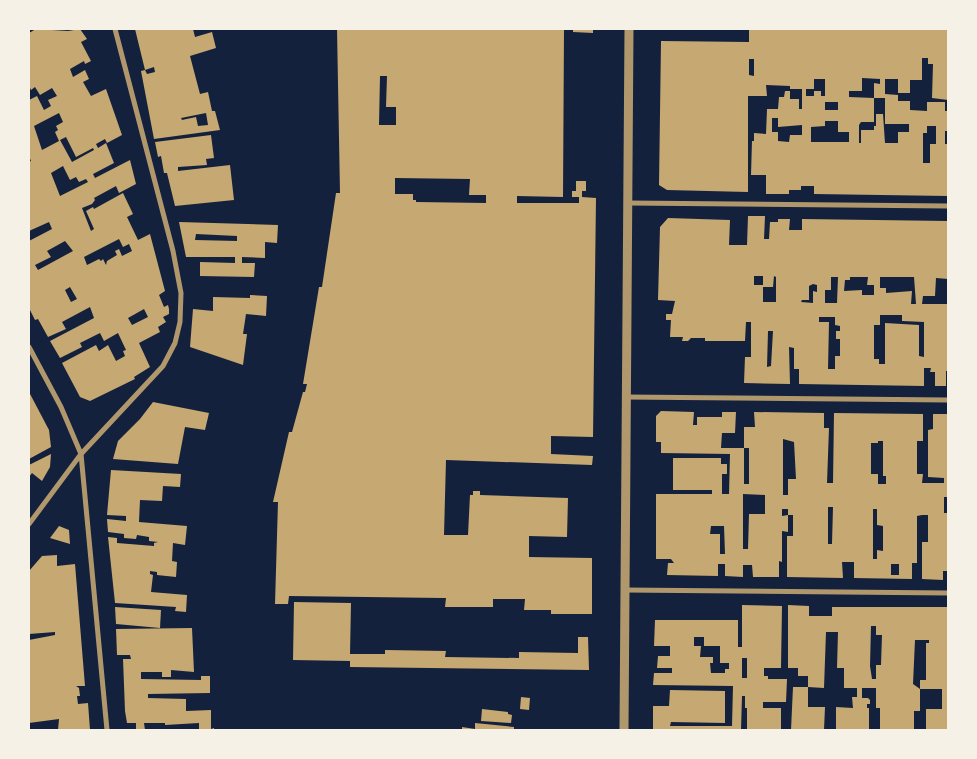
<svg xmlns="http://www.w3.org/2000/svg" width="977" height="759" font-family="'Exo 2',sans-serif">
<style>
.building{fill:#c6a872;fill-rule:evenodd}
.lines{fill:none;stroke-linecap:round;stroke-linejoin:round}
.minor{stroke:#b1986c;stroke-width:5}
.tertiary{stroke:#b1986c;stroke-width:9}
</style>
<rect width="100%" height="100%" fill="#14213d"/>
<g class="building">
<path d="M 36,29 L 68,31 L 80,29 L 87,39 L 81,42 L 91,61 L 85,64 L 84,61 L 70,69 L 73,77 L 85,70 L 89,79 L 83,82 L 91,96 L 106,89 L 122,135 L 107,143 L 105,139 L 96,144 L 98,148 L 106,143 L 114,163 L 93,174 L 95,178 L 130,160 L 136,184 L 119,193 L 116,186 L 94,198 L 95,200 L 92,204 L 82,208 L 91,231 L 94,229 L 86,211 L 93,207 L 94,209 L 123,193 L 133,214 L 127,217 L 138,240 L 150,234 L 165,291 L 159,295 L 164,307 L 168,305 L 169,309 L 169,314 L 163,317 L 166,322 L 158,327 L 160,332 L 139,343 L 150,367 L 134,377 L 135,379 L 90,401 L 80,397 L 62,363 L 96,345 L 99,351 L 108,345 L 116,361 L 125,356 L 123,351 L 126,350 L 118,333 L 104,341 L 100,333 L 80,343 L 82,347 L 60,358 L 50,341 L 94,318 L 90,307 L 62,322 L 66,329 L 48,337 L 38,319 L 35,320 L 29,308 L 29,241 L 52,229 L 49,222 L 29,231 L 29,162 L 31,161 L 29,156 L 29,100 L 37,96 L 44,110 L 51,106 L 48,100 L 57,96 L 52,88 L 40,95 L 35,87 L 31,90 L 29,86 L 29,33 ZM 59,113 L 63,122 L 56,126 L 58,130 L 55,132 L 59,141 L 42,150 L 34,126 ZM 66,137 L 76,157 L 93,148 L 94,150 L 72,162 L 60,140 ZM 63,166 L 70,180 L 76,177 L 79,182 L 86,179 L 88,182 L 60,196 L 51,173 ZM 119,239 L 123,247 L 129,244 L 132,251 L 122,256 L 119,249 L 115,251 L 117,255 L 107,261 L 106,265 L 103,259 L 101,261 L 99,259 L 87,265 L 84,257 ZM 65,241 L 73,251 L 38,270 L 35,265 L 51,257 L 47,251 ZM 70,287 L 77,299 L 71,302 L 65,290 ZM 144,309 L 148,317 L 132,325 L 128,318 Z"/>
<path d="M 135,29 L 193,29 L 195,37 L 212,32 L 216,48 L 190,56 L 200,94 L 208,92 L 212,111 L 215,111 L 220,130 L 154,139 L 141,71 L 145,70 L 147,74 L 155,72 L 154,67 L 145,70 ZM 206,113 L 208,125 L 198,126 L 196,117 L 182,120 L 181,118 Z"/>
<path d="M 337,29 L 564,29 L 563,197 L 517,196 L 517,203 L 579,203 L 579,197 L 572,197 L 572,191 L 576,191 L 576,181 L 586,181 L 586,191 L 582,191 L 582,197 L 596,198 L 593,437 L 551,436 L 551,454 L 593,456 L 592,465 L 446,460 L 444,535 L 468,535 L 470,495 L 473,495 L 473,491 L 480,491 L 480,495 L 568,498 L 567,537 L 529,536 L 529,557 L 592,558 L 592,614 L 551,614 L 551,610 L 524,610 L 525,599 L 493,599 L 493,607 L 445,607 L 446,598 L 443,598 L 289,596 L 288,604 L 275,604 L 278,502 L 273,502 L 289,432 L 292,432 L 303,392 L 305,392 L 307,384 L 303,384 L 319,287 L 322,287 L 336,193 L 340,193 ZM 380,76 L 387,76 L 386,107 L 396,107 L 396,125 L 379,125 ZM 395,178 L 470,179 L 469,195 L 486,195 L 486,203 L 416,202 L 416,200 L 413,200 L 413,194 L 395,194 Z"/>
<path d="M 573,29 L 593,29 L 593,33 L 573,32 Z"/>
<path d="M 749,29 L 948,29 L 948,100 L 932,98 L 933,64 L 928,64 L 928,58 L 922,58 L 922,80 L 910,80 L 910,93 L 898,93 L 898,79 L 885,79 L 885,94 L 898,95 L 898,101 L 910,101 L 910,110 L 927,111 L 927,102 L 945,102 L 945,111 L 948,111 L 948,131 L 945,131 L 945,144 L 948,144 L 948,196 L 814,194 L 814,186 L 801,186 L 801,190 L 789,190 L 789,194 L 766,194 L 766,175 L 751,175 L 752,141 L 754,141 L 754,133 L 766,134 L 767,109 L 778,109 L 779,97 L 784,97 L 785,91 L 790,91 L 790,99 L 799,99 L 799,109 L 802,109 L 802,89 L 790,89 L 790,86 L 766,85 L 767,96 L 748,96 L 748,192 L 667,190 L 659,185 L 661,41 L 749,42 ZM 749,59 L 754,59 L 754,76 L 749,75 ZM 862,78 L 880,79 L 880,84 L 874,83 L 874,98 L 885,98 L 885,124 L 909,124 L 909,132 L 898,132 L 898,143 L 885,143 L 883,114 L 876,114 L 876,126 L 874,126 L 874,130 L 861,130 L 861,143 L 859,143 L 859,125 L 861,122 L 874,122 L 874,98 L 849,97 L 849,91 L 862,91 ZM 814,79 L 825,79 L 825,96 L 821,96 L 821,91 L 814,91 L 814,96 L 806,96 L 806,89 L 814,89 ZM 825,102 L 838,102 L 838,110 L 825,110 ZM 772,118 L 778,118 L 778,127 L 802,125 L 802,135 L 790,135 L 789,142 L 778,141 L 778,132 L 772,132 ZM 825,121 L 838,121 L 838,132 L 849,132 L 849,142 L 811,142 L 811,127 L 825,126 ZM 927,126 L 936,126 L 936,144 L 930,144 L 930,163 L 923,163 L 923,133 L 927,133 Z"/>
<path d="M 211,135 L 214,158 L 206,159 L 207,165 L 178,167 L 178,171 L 230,165 L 234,200 L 175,206 L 167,173 L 164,173 L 161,156 L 158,157 L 155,142 Z"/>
<path d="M 748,216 L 765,216 L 764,239 L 769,239 L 770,222 L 778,222 L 778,219 L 790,219 L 789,230 L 802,230 L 802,219 L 948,221 L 948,279 L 936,278 L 935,296 L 923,296 L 922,304 L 947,304 L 948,371 L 946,371 L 946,386 L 935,386 L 935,372 L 930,372 L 931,368 L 924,368 L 924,386 L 799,384 L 799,369 L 794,369 L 794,348 L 789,347 L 790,384 L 744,383 L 745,357 L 751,357 L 751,322 L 746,322 L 745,341 L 705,341 L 705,338 L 691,338 L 688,341 L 682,341 L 683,337 L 670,337 L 671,320 L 666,320 L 666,314 L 672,314 L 675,301 L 658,300 L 660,227 L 668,218 L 730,220 L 729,245 L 747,245 ZM 754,276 L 763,276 L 763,285 L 754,285 ZM 774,276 L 776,277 L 776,302 L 763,302 L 763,287 L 773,287 ZM 831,277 L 838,277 L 837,303 L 825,303 L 825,290 L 831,290 ZM 850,277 L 868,277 L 867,285 L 874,285 L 874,295 L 862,295 L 862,290 L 844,291 L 845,280 L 850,280 ZM 880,277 L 914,277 L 916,304 L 911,304 L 912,291 L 886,293 L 886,288 L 880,288 ZM 813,284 L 817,285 L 817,292 L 813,291 L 813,303 L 801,302 L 802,300 L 809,300 L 809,286 ZM 880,315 L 902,315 L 902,321 L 924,322 L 924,357 L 919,356 L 919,325 L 885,323 L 885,364 L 879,364 L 879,359 L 874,359 L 874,325 L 880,325 ZM 819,317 L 835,317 L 835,325 L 840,326 L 840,331 L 836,331 L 836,339 L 840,339 L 840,356 L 835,356 L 835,369 L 828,369 L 829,322 L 819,322 ZM 768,331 L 773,331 L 771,366 L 767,367 Z"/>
<path d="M 179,222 L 278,225 L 277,243 L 265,242 L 265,258 L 242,257 L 242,263 L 255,263 L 254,277 L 200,276 L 200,262 L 235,263 L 235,257 L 186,257 ZM 196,234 L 237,236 L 237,241 L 195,240 Z"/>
<path d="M 250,295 L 267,296 L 266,316 L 246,314 L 243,334 L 247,334 L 243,365 L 190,347 L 193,309 L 213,311 L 213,297 L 250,298 Z"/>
<path d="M 29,392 L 49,430 L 51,447 L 29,459 Z"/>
<path d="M 153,402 L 209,413 L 205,430 L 185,427 L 178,464 L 113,459 L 118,441 L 140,419 Z"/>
<path d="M 661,411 L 694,412 L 693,425 L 697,425 L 697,417 L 722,417 L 722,412 L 736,412 L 735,433 L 722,433 L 721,448 L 744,448 L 744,484 L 749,484 L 749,448 L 744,448 L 744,427 L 755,427 L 754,412 L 824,413 L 824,428 L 829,428 L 827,483 L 833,483 L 834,413 L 923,414 L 923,441 L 917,441 L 917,474 L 923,474 L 922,483 L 944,483 L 944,478 L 928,477 L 928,430 L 933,429 L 933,414 L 948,414 L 948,497 L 944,497 L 944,513 L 948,513 L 948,571 L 943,571 L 943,580 L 922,579 L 922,542 L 928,542 L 928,515 L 922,515 L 917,516 L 917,563 L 912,563 L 912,579 L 854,578 L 854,562 L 842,562 L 843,578 L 787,577 L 787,536 L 793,536 L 793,515 L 788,515 L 788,509 L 782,509 L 782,516 L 788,515 L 788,532 L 782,531 L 782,562 L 779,561 L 779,577 L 753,577 L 752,565 L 743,565 L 743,577 L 725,576 L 725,564 L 718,564 L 718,576 L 667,575 L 668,563 L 674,563 L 671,559 L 656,559 L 656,494 L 712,494 L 712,490 L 673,490 L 673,458 L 721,458 L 721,464 L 727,464 L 727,474 L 722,474 L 722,494 L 729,494 L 730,454 L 661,453 L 661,442 L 656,442 L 656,416 ZM 783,439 L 794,442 L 796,479 L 788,479 L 788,495 L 783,495 ZM 878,441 L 883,441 L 883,476 L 886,476 L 886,484 L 878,484 L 878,474 L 871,474 L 871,443 L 878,443 ZM 743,494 L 765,495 L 765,514 L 749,514 L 748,549 L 743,549 ZM 828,507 L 833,507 L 832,544 L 828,544 ZM 873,509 L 877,509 L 877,525 L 883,526 L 883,551 L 877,550 L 877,559 L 873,559 ZM 711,526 L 724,526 L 725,554 L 720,554 L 720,534 L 710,534 ZM 891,564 L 899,564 L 899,575 L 891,575 Z"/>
<path d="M 51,454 L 50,467 L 42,481 L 32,473 L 29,477 L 29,465 Z"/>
<path d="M 111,470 L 181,474 L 180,487 L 163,486 L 162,501 L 140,500 L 139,522 L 187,526 L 185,545 L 173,543 L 172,561 L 177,562 L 176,577 L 157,575 L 157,572 L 150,571 L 150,574 L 153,575 L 151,592 L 187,595 L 186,612 L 175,611 L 176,607 L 115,603 L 108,537 L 117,538 L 117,543 L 154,546 L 154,543 L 158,542 L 149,541 L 149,537 L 137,535 L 136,539 L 124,538 L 124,534 L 108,532 L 107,519 L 126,521 L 126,516 L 107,515 Z"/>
<path d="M 59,526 L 69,530 L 70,544 L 50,538 Z"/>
<path d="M 57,555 L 57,566 L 75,564 L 85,686 L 76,686 L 79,688 L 80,696 L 77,696 L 78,704 L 88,703 L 90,730 L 58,730 L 59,719 L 29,723 L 29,640 L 55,635 L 55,632 L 29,634 L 29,571 L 42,556 Z"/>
<path d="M 294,602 L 351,603 L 350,654 L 385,654 L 385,650 L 446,651 L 445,657 L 519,658 L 519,652 L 578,653 L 578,637 L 588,637 L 589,670 L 350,667 L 350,661 L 293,660 Z"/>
<path d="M 742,605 L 782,606 L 781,668 L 764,668 L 764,676 L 768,676 L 768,679 L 787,679 L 786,702 L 763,702 L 763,708 L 781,708 L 781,730 L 747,730 L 747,708 L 745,708 L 745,696 L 742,696 L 741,730 L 653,730 L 653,706 L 669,706 L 670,690 L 725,691 L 725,723 L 671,722 L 670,726 L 732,726 L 733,686 L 653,685 L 654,673 L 672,673 L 672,668 L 657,668 L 658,656 L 670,656 L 670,646 L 654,646 L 655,620 L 738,620 L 738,647 L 742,647 ZM 694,637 L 704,637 L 704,646 L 720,646 L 720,663 L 729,663 L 729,669 L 725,669 L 725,673 L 711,673 L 710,663 L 713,663 L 713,657 L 700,657 L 701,646 L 694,646 ZM 742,658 L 747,658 L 747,678 L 742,678 Z"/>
<path d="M 788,605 L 809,606 L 809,616 L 832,616 L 832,607 L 948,607 L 948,730 L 926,730 L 926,709 L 942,709 L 942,689 L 920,689 L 920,680 L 926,680 L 926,643 L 929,643 L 929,640 L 915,640 L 913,684 L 920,689 L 920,711 L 914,711 L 914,730 L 880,730 L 880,708 L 876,708 L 876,688 L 862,688 L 862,698 L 868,698 L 870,700 L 870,704 L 867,704 L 867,708 L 869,708 L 869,730 L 836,730 L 836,707 L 853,708 L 852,697 L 857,697 L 857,688 L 844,688 L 844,668 L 837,668 L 838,632 L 826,632 L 824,688 L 808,687 L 808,707 L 825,707 L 824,730 L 791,730 L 793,687 L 808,687 L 808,676 L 798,676 L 798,668 L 788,668 ZM 871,626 L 876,626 L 876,635 L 882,635 L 881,665 L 876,665 L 876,679 L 872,679 L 870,666 Z"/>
<path d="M 115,607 L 161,610 L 160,628 L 116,624 Z"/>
<path d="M 192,628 L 194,672 L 171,670 L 171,677 L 162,677 L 162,672 L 141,672 L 141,679 L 201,680 L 201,676 L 210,676 L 210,693 L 148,694 L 148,698 L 186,699 L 186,711 L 211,710 L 211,729 L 214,728 L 214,730 L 199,730 L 199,723 L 165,725 L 165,723 L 144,723 L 145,730 L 136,730 L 136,723 L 127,723 L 125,711 L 123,659 L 131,659 L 130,655 L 117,655 L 116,629 Z"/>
<path d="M 521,697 L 530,698 L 529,710 L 520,709 Z"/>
<path d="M 482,709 L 508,712 L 508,714 L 512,715 L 511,723 L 481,721 Z"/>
<path d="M 475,723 L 514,727 L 514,730 L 462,730 L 462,727 L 475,729 Z"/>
</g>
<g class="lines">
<g class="minor">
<path d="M 628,203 L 948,206"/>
<path d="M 29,347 L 61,407 L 81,454 L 107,730"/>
<path d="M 626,397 L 948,400"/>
<path d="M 29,524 L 81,454 L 163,366 L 175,343 L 180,322 L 181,293 L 173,251 L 115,29"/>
<path d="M 625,590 L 948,593"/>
</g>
<path class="tertiary" d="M 624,730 L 629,29"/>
</g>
<rect width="977" height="759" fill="none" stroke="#f6f1e7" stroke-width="60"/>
</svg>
